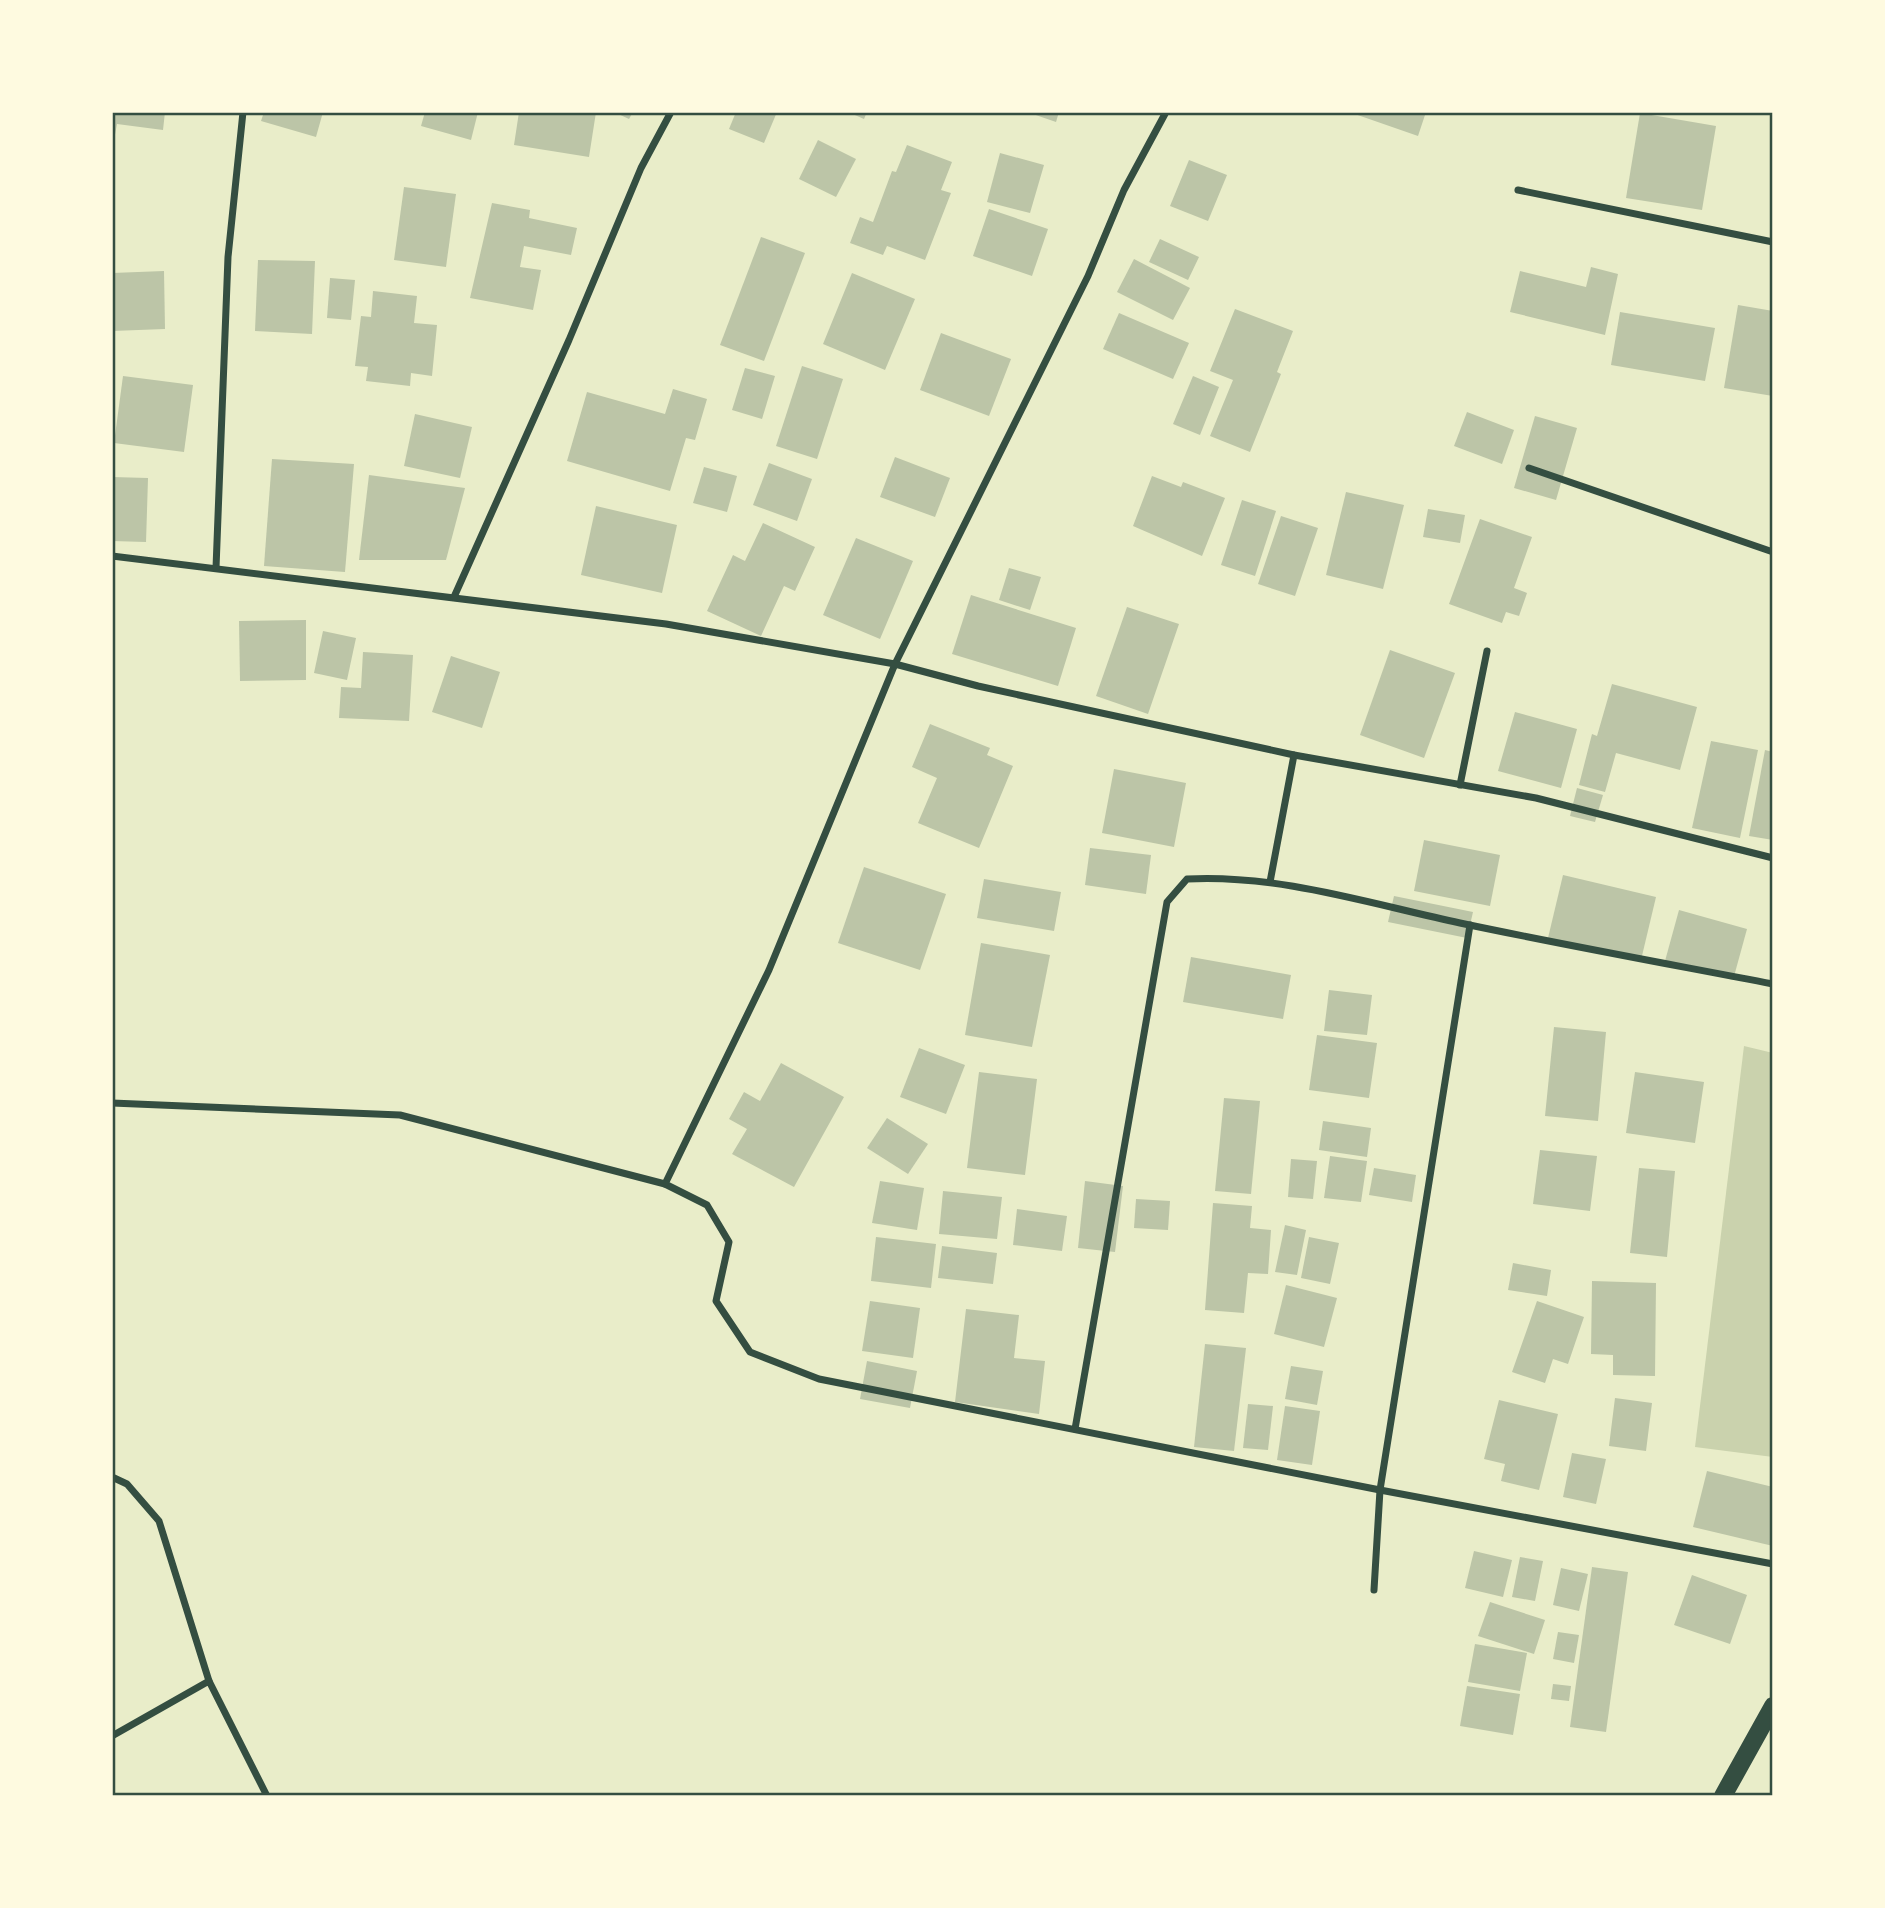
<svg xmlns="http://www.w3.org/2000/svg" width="1885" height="1908" font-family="Quicksand,sans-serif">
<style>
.green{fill:#cad2ad}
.building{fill:#bcc5a7}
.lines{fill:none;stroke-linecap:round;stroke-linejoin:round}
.minor{stroke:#344e41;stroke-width:7}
.primary{stroke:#344e41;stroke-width:18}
.neatline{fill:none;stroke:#344e41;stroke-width:2.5}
</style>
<rect width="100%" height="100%" fill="#e9edc9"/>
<path class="green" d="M 1744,1046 L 1773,1053 L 1773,1457 L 1695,1447 Z"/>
<g class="building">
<path d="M 112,112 L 165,112 L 163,130 L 117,124 L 112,151 Z"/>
<path d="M 264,112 L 323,112 L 316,137 L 261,121 Z"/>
<path d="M 425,112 L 478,112 L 471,140 L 421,126 Z"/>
<path d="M 519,112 L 596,112 L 589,157 L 514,145 Z"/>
<path d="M 614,112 L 633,112 L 629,119 Z"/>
<path d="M 736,112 L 777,112 L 764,143 L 729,129 Z"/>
<path d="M 848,112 L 867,112 L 864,119 Z"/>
<path d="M 1027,112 L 1059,112 L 1056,122 Z"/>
<path d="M 1349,112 L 1426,112 L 1418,136 Z"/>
<path d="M 1640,113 L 1716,126 L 1702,210 L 1626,198 Z"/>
<path d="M 818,140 L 856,159 L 836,197 L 799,179 Z"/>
<path d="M 907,145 L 952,162 L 941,190 L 951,193 L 925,260 L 887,246 L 883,255 L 850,243 L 860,217 L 873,222 L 892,171 L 896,172 Z"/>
<path d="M 1000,153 L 1044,165 L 1030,213 L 987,202 Z"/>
<path d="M 1189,160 L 1227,175 L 1208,221 L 1170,206 Z"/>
<path d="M 404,187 L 456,194 L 446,267 L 394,260 Z"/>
<path d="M 492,203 L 530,210 L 529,218 L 577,228 L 571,255 L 524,246 L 520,267 L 541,270 L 533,310 L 470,298 Z"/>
<path d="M 989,209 L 1048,229 L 1032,276 L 973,256 Z"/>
<path d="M 761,237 L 805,253 L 764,361 L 720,345 Z"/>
<path d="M 1160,239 L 1199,257 L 1188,280 L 1149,262 Z"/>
<path d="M 1134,259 L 1190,288 L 1173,320 L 1117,292 Z"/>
<path d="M 258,260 L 315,261 L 312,334 L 255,331 Z"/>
<path d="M 1591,267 L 1618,274 L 1605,335 L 1510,312 L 1520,271 L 1586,287 Z"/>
<path d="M 164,271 L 165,329 L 112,331 L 112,273 Z"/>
<path d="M 852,273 L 915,299 L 885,370 L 823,344 Z"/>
<path d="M 330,278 L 355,280 L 351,320 L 327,318 Z"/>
<path d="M 373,291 L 417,296 L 414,323 L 437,325 L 432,376 L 411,373 L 410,386 L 366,381 L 368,367 L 355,366 L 361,316 L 371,317 Z"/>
<path d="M 1738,305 L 1773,311 L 1773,396 L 1724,388 Z"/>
<path d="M 1235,309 L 1293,331 L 1277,372 L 1281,374 L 1250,452 L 1210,436 L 1233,380 L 1210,371 Z"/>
<path d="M 1620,312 L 1715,328 L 1705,381 L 1611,365 Z"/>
<path d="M 1119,313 L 1189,343 L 1173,379 L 1103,349 Z"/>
<path d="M 941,333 L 1011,359 L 989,416 L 920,390 Z"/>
<path d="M 802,366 L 843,379 L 817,459 L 776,446 Z"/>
<path d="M 745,368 L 775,376 L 762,419 L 732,410 Z"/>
<path d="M 123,376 L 193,385 L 184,452 L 114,443 Z"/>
<path d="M 1193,376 L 1219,387 L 1200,435 L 1173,424 Z"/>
<path d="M 673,389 L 707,399 L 695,440 L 686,438 L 670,491 L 567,461 L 587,392 L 665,414 Z"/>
<path d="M 1467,412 L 1514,430 L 1502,464 L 1454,446 Z"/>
<path d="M 415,414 L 472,427 L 460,478 L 404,466 Z"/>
<path d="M 1535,416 L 1577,428 L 1556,500 L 1514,488 Z"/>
<path d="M 895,457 L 950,478 L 935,517 L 880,497 Z"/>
<path d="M 272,459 L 354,464 L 345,572 L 264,566 Z"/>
<path d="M 769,463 L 812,479 L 797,521 L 753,505 Z"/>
<path d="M 704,467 L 737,476 L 727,512 L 693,503 Z"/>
<path d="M 369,475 L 465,488 L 446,560 L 359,560 Z"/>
<path d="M 1152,476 L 1181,487 L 1183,482 L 1225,498 L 1202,556 L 1133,526 Z"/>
<path d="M 112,477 L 148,478 L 146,542 L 112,541 Z"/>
<path d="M 1346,492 L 1404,505 L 1383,589 L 1326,575 Z"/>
<path d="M 1242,500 L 1276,511 L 1255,576 L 1221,565 Z"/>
<path d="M 596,506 L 677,525 L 662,593 L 581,575 Z"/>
<path d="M 1428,509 L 1465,515 L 1460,543 L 1423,537 Z"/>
<path d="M 1281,516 L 1318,528 L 1295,596 L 1258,584 Z"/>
<path d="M 1480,519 L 1532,537 L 1514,588 L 1527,593 L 1519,616 L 1506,612 L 1502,623 L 1449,604 Z"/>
<path d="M 763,523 L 815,547 L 795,591 L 784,586 L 761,636 L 707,611 L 733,555 L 745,561 Z"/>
<path d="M 856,538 L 913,561 L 880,639 L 823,615 Z"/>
<path d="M 1009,568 L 1041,577 L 1030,610 L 999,600 Z"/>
<path d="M 971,595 L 1076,628 L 1058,686 L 952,654 Z"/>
<path d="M 1127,607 L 1179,624 L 1148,714 L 1096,696 Z"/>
<path d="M 306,620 L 306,680 L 240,681 L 239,621 Z"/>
<path d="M 323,631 L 356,638 L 347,680 L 314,673 Z"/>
<path d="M 1390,650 L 1455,673 L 1424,758 L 1360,735 Z"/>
<path d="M 363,652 L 413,655 L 409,721 L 339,718 L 341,687 L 361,688 Z"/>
<path d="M 451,656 L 500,672 L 482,728 L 432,712 Z"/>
<path d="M 1612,684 L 1697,707 L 1680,770 L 1616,753 L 1605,792 L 1579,785 L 1592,734 L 1597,736 Z"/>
<path d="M 1515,712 L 1577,729 L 1561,788 L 1498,771 Z"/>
<path d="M 930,724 L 990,748 L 987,755 L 1013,766 L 979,848 L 918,823 L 937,778 L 912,767 Z"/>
<path d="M 1711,741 L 1758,750 L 1740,838 L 1692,828 Z"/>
<path d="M 1765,750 L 1773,752 L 1773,840 L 1749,836 Z"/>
<path d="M 1114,769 L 1186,783 L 1174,847 L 1102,833 Z"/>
<path d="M 1577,788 L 1603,795 L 1595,822 L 1570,816 Z"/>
<path d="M 1424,840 L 1500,855 L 1490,906 L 1414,891 Z"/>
<path d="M 1090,848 L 1151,855 L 1146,894 L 1085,885 Z"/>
<path d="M 864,867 L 946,894 L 920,970 L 838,943 Z"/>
<path d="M 1563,875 L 1656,897 L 1641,960 L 1548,938 Z"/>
<path d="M 984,879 L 1061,892 L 1054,931 L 977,918 Z"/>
<path d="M 1394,896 L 1473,912 L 1467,938 L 1388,922 Z"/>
<path d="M 1679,910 L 1747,929 L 1733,980 L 1665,961 Z"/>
<path d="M 981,943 L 1050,955 L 1032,1047 L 965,1035 Z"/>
<path d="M 1191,957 L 1291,975 L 1283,1019 L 1183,1002 Z"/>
<path d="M 1329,990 L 1372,995 L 1367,1035 L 1324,1031 Z"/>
<path d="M 1554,1027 L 1606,1032 L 1598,1121 L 1545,1116 Z"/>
<path d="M 1317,1035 L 1377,1043 L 1369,1098 L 1309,1090 Z"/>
<path d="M 919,1048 L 965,1065 L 946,1114 L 900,1097 Z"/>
<path d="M 781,1063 L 844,1097 L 794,1187 L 732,1154 L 747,1129 L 729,1119 L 744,1092 L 760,1101 Z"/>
<path d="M 979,1072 L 1037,1079 L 1025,1175 L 967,1168 Z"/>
<path d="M 1635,1072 L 1704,1082 L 1695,1143 L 1626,1133 Z"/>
<path d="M 1224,1098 L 1260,1101 L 1251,1194 L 1215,1191 Z"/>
<path d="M 887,1118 L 928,1144 L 908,1174 L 867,1148 Z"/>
<path d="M 1323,1121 L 1371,1128 L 1367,1157 L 1319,1150 Z"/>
<path d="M 1540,1150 L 1597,1156 L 1590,1211 L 1533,1204 Z"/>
<path d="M 1330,1156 L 1367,1161 L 1361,1202 L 1324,1198 Z"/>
<path d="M 1291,1159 L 1317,1161 L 1313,1199 L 1288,1197 Z"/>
<path d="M 1374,1168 L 1416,1175 L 1412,1202 L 1369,1195 Z"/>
<path d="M 1639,1168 L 1675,1171 L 1667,1257 L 1630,1253 Z"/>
<path d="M 880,1181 L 924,1188 L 917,1230 L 872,1223 Z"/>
<path d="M 1085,1181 L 1123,1186 L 1115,1252 L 1078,1248 Z"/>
<path d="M 943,1191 L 1002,1197 L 997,1239 L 939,1234 Z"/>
<path d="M 1136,1199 L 1170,1201 L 1168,1230 L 1134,1228 Z"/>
<path d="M 1213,1203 L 1252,1206 L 1250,1228 L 1271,1230 L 1268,1274 L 1248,1273 L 1244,1313 L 1205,1310 Z"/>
<path d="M 1017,1209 L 1067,1216 L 1062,1251 L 1013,1245 Z"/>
<path d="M 1285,1225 L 1306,1230 L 1297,1275 L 1275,1272 Z"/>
<path d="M 876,1237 L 936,1244 L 931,1288 L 871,1281 Z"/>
<path d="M 1309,1237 L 1339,1243 L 1330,1284 L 1301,1278 Z"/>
<path d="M 942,1246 L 997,1253 L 993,1284 L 938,1278 Z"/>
<path d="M 1513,1263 L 1551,1270 L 1547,1296 L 1508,1290 Z"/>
<path d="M 1592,1281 L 1656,1283 L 1655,1376 L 1613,1375 L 1613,1355 L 1591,1354 Z"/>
<path d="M 1286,1285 L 1337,1298 L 1324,1347 L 1274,1334 Z"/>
<path d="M 870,1301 L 920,1308 L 913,1358 L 862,1351 Z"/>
<path d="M 1537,1301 L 1584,1317 L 1568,1364 L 1553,1359 L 1545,1383 L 1512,1372 Z"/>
<path d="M 966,1309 L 1019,1315 L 1014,1358 L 1045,1361 L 1039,1414 L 955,1402 Z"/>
<path d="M 1205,1344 L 1246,1348 L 1234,1451 L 1194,1447 Z"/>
<path d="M 867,1361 L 917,1371 L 910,1408 L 860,1399 Z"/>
<path d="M 1291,1366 L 1323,1371 L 1317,1405 L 1285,1399 Z"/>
<path d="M 1615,1398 L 1652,1403 L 1646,1451 L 1609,1446 Z"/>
<path d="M 1499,1400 L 1558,1414 L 1539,1490 L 1501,1481 L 1505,1464 L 1484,1459 Z"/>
<path d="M 1248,1404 L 1273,1406 L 1268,1450 L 1243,1448 Z"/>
<path d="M 1285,1406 L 1320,1411 L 1312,1465 L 1277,1460 Z"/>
<path d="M 1572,1453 L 1606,1459 L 1596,1504 L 1563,1497 Z"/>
<path d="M 1707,1471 L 1773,1487 L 1773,1546 L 1693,1527 Z"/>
<path d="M 1474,1551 L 1512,1560 L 1503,1597 L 1465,1588 Z"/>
<path d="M 1520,1557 L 1543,1561 L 1535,1601 L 1512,1597 Z"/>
<path d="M 1592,1567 L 1628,1572 L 1606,1732 L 1570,1727 Z"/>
<path d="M 1561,1568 L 1588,1574 L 1579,1611 L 1553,1605 Z"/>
<path d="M 1692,1575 L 1747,1595 L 1730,1644 L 1674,1625 Z"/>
<path d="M 1490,1602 L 1545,1620 L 1534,1654 L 1478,1636 Z"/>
<path d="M 1558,1632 L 1579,1635 L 1574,1663 L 1553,1659 Z"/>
<path d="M 1475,1644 L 1527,1653 L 1520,1691 L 1468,1682 Z"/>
<path d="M 1553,1684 L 1571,1686 L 1569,1701 L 1551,1699 Z"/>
<path d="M 1467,1686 L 1520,1694 L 1513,1735 L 1460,1726 Z"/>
</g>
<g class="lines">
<g class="minor">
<path d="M 1166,112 L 1124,190 L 1088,276 L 895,664 L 769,970 L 665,1184 L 707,1205 L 729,1242 L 716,1301 L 750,1352 L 819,1379 L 1380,1490 L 1773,1564"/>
<path d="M 1518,190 L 1773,242"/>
<path d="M 1529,468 L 1773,552"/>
<path d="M 112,556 L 666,624 L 895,664 L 978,686 L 1294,755 L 1536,798 L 1773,858"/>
<path d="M 216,568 L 228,257 L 243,112"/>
<path d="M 454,597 L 569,340 L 641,168 L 671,112"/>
<path d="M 1460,785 L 1487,651"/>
<path d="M 1270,882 L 1294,755"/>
<path d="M 112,1103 L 400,1115 L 665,1184"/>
<path d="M 1075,1429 L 1167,902 L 1187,879 C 1278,874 1371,904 1460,923 C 1564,945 1669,964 1773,984"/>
<path d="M 112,1477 L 127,1484 L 159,1521 L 209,1681"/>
<path d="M 1374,1590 L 1380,1490 L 1470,925"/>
<path d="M 112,1736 L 209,1681 L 267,1796"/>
</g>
<path class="primary" d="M 1723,1796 L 1773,1706"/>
</g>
<rect width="1885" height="1908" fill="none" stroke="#fefae0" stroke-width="228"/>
<rect x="114" y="114" width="1657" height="1680" class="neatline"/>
</svg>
